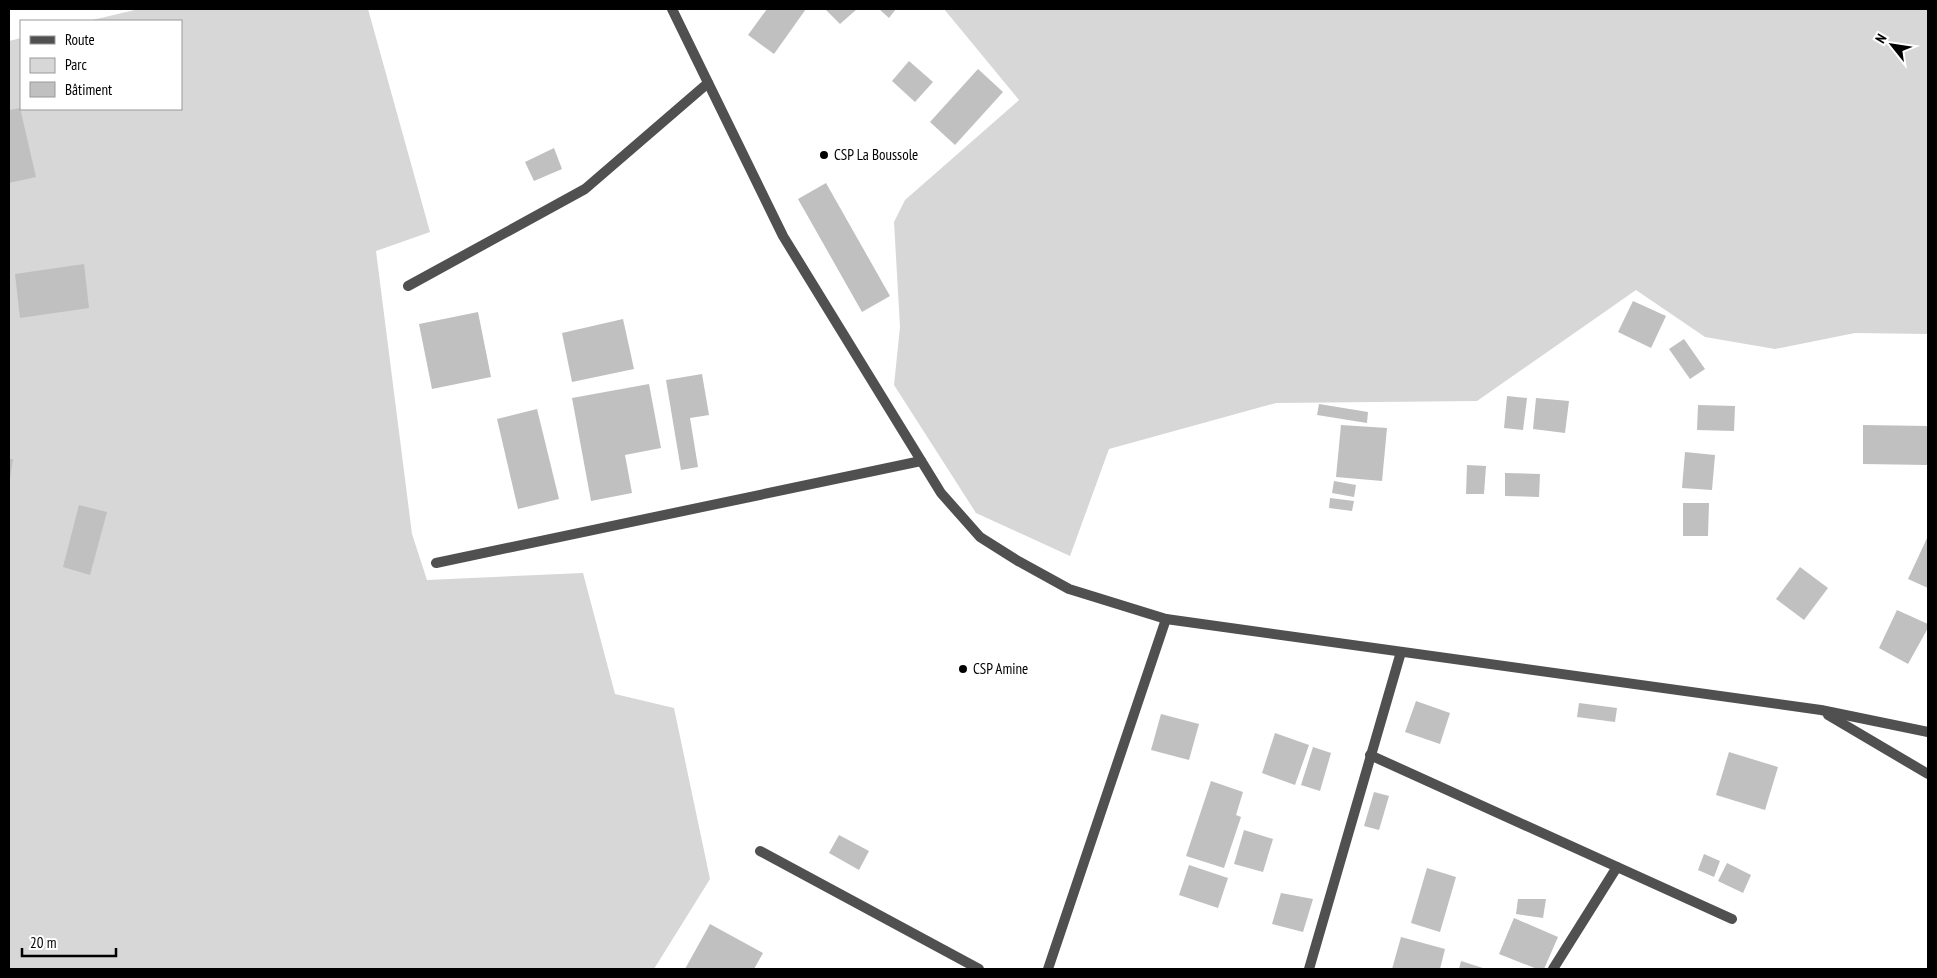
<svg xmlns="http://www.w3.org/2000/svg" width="1937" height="978" font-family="'PT Sans Narrow',sans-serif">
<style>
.green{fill:#d7d7d7}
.building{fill:#c0c0c0}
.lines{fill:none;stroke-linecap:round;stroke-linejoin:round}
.minor{stroke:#505050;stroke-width:10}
.poi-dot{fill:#000;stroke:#fff;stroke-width:2}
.labels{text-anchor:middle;stroke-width:4;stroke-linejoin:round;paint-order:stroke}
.poi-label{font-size:15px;fill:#000;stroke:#fff;text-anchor:start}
</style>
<rect width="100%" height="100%" fill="#fff"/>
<g class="green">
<path d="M 139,9 L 368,9 L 430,232 L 376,251 L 412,534 L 427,580 L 583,573 L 615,694 L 674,708 L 710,879 L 654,969 L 9,969 L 9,41 L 21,38 L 21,109 L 181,109 L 181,21 L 88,21 Z"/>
<path d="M 944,9 L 1928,9 L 1928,334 L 1855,333 L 1775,349 L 1705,337 L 1636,290 L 1477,401 L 1276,403 L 1109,449 L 1070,556 L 976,513 L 894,385 L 900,327 L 894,222 L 905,200 L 1019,100 Z"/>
</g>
<g class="building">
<path d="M 767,9 L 806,9 L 774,54 L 748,35 Z"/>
<path d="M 825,9 L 857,9 L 840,24 Z"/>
<path d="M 879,9 L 896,9 L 889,18 Z"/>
<path d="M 909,61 L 933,82 L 915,102 L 892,81 Z"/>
<path d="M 978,69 L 1003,92 L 955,145 L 930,122 Z"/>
<path d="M 20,108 L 36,177 L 9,183 L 9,110 Z"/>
<path d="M 554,148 L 562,169 L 534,181 L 525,162 Z"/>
<path d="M 826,183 L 890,296 L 862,312 L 798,199 Z"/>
<path d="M 84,264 L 89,308 L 20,318 L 15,274 Z"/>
<path d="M 1633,301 L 1666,316 L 1651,348 L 1618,332 Z"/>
<path d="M 478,312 L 491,377 L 432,389 L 419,324 Z"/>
<path d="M 623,319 L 634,369 L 572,382 L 562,333 Z"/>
<path d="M 1684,339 L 1705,369 L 1690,379 L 1669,349 Z"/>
<path d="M 702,374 L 709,415 L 690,418 L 698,467 L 681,470 L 666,380 Z"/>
<path d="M 649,384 L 661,448 L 625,455 L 632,493 L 591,501 L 572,398 Z"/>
<path d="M 1507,396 L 1527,398 L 1523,430 L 1504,428 Z"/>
<path d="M 1536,398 L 1569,401 L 1565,433 L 1533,429 Z"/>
<path d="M 1319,404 L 1368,412 L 1367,423 L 1317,415 Z"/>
<path d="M 1698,405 L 1735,406 L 1734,431 L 1697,430 Z"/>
<path d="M 537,409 L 559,499 L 518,509 L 497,419 Z"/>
<path d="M 1341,425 L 1387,428 L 1382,481 L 1336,477 Z"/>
<path d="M 1863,425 L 1928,426 L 1928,465 L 1863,464 Z"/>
<path d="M 1685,452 L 1715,455 L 1712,490 L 1682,488 Z"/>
<path d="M 9,459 L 13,459 L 10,479 L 9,479 Z"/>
<path d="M 1467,465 L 1486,466 L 1484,494 L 1466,494 Z"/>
<path d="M 1505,473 L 1540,474 L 1539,497 L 1505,496 Z"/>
<path d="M 1334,481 L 1356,485 L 1354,497 L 1332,493 Z"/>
<path d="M 1330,498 L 1354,501 L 1352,511 L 1329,508 Z"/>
<path d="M 1683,503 L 1709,503 L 1708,536 L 1683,536 Z"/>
<path d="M 79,505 L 107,512 L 90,575 L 63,567 Z"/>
<path d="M 1928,536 L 1928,588 L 1908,579 Z"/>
<path d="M 1800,567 L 1828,588 L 1804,620 L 1776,599 Z"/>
<path d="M 1897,610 L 1928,624 L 1928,628 L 1908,664 L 1879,648 Z"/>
<path d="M 1416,701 L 1450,713 L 1440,744 L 1405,732 Z"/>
<path d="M 1579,703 L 1617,708 L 1615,722 L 1577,717 Z"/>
<path d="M 1161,714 L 1199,724 L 1189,760 L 1151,750 Z"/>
<path d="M 1275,733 L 1309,745 L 1295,785 L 1262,773 Z"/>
<path d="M 1313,747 L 1331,753 L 1320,791 L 1301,785 Z"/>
<path d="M 1729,752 L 1778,767 L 1765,810 L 1716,795 Z"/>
<path d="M 1211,781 L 1243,792 L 1236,815 L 1241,817 L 1224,868 L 1186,856 Z"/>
<path d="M 1374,792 L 1389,796 L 1379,830 L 1364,826 Z"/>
<path d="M 1244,830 L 1273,839 L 1263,872 L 1234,864 Z"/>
<path d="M 839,835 L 869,851 L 859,870 L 829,853 Z"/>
<path d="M 1704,854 L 1720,861 L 1714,877 L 1698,870 Z"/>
<path d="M 1727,863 L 1751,875 L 1743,893 L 1718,881 Z"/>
<path d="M 1189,865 L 1228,878 L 1218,908 L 1179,895 Z"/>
<path d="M 1427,868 L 1456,877 L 1440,932 L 1411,923 Z"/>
<path d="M 1281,893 L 1313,899 L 1303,932 L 1272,924 Z"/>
<path d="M 1518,899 L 1546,899 L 1543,918 L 1516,914 Z"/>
<path d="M 1514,918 L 1558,937 L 1544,969 L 1537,969 L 1499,954 Z"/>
<path d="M 710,924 L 763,953 L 754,969 L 685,969 Z"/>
<path d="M 1401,937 L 1445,949 L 1440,969 L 1392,969 Z"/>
<path d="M 1461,961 L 1486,969 L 1459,969 Z"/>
</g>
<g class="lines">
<g class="minor">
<path d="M 672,9 L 783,236 L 941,493 L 980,537 L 1018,561 L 1069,589 L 1166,619 L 1821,710 L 1928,732"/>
<path d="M 408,286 L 585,189 L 708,83"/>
<path d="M 436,563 L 921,461"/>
<path d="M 1828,715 L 1928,774"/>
<path d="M 1370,755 L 1732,919"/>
<path d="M 760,851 L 979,969"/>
<path d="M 1048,969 L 1166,619"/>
<path d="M 1309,969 L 1401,652"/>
<path d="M 1553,969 L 1617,867"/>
</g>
</g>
<g class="poi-dot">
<circle cx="824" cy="155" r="5"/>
<circle cx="963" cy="669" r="5"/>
</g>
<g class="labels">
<g class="poi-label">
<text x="834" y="160">CSP La Boussole</text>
<text x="973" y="674">CSP Amine</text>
</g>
</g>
<rect width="1937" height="978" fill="none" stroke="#000000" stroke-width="20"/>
<rect x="20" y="20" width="162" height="90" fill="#ffffff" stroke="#999999"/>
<rect x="30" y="36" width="25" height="8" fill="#505050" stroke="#999999"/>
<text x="65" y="45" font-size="15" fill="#000000">Route</text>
<rect x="30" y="58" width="25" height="15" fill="#d7d7d7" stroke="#999999"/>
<text x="65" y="70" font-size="15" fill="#000000">Parc</text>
<rect x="30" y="82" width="25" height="15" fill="#c0c0c0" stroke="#999999"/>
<text x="65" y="95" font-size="15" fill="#000000">Bâtiment</text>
<g transform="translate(1892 45) rotate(300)" stroke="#ffffff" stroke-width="4" paint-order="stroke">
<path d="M0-4L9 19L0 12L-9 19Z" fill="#000000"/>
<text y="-8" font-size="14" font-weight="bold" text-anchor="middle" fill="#000000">N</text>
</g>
<path d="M22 948v8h94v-8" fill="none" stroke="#000000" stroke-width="2.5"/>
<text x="30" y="948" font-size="15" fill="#000000" stroke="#ffffff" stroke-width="4" paint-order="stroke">20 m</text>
</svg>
